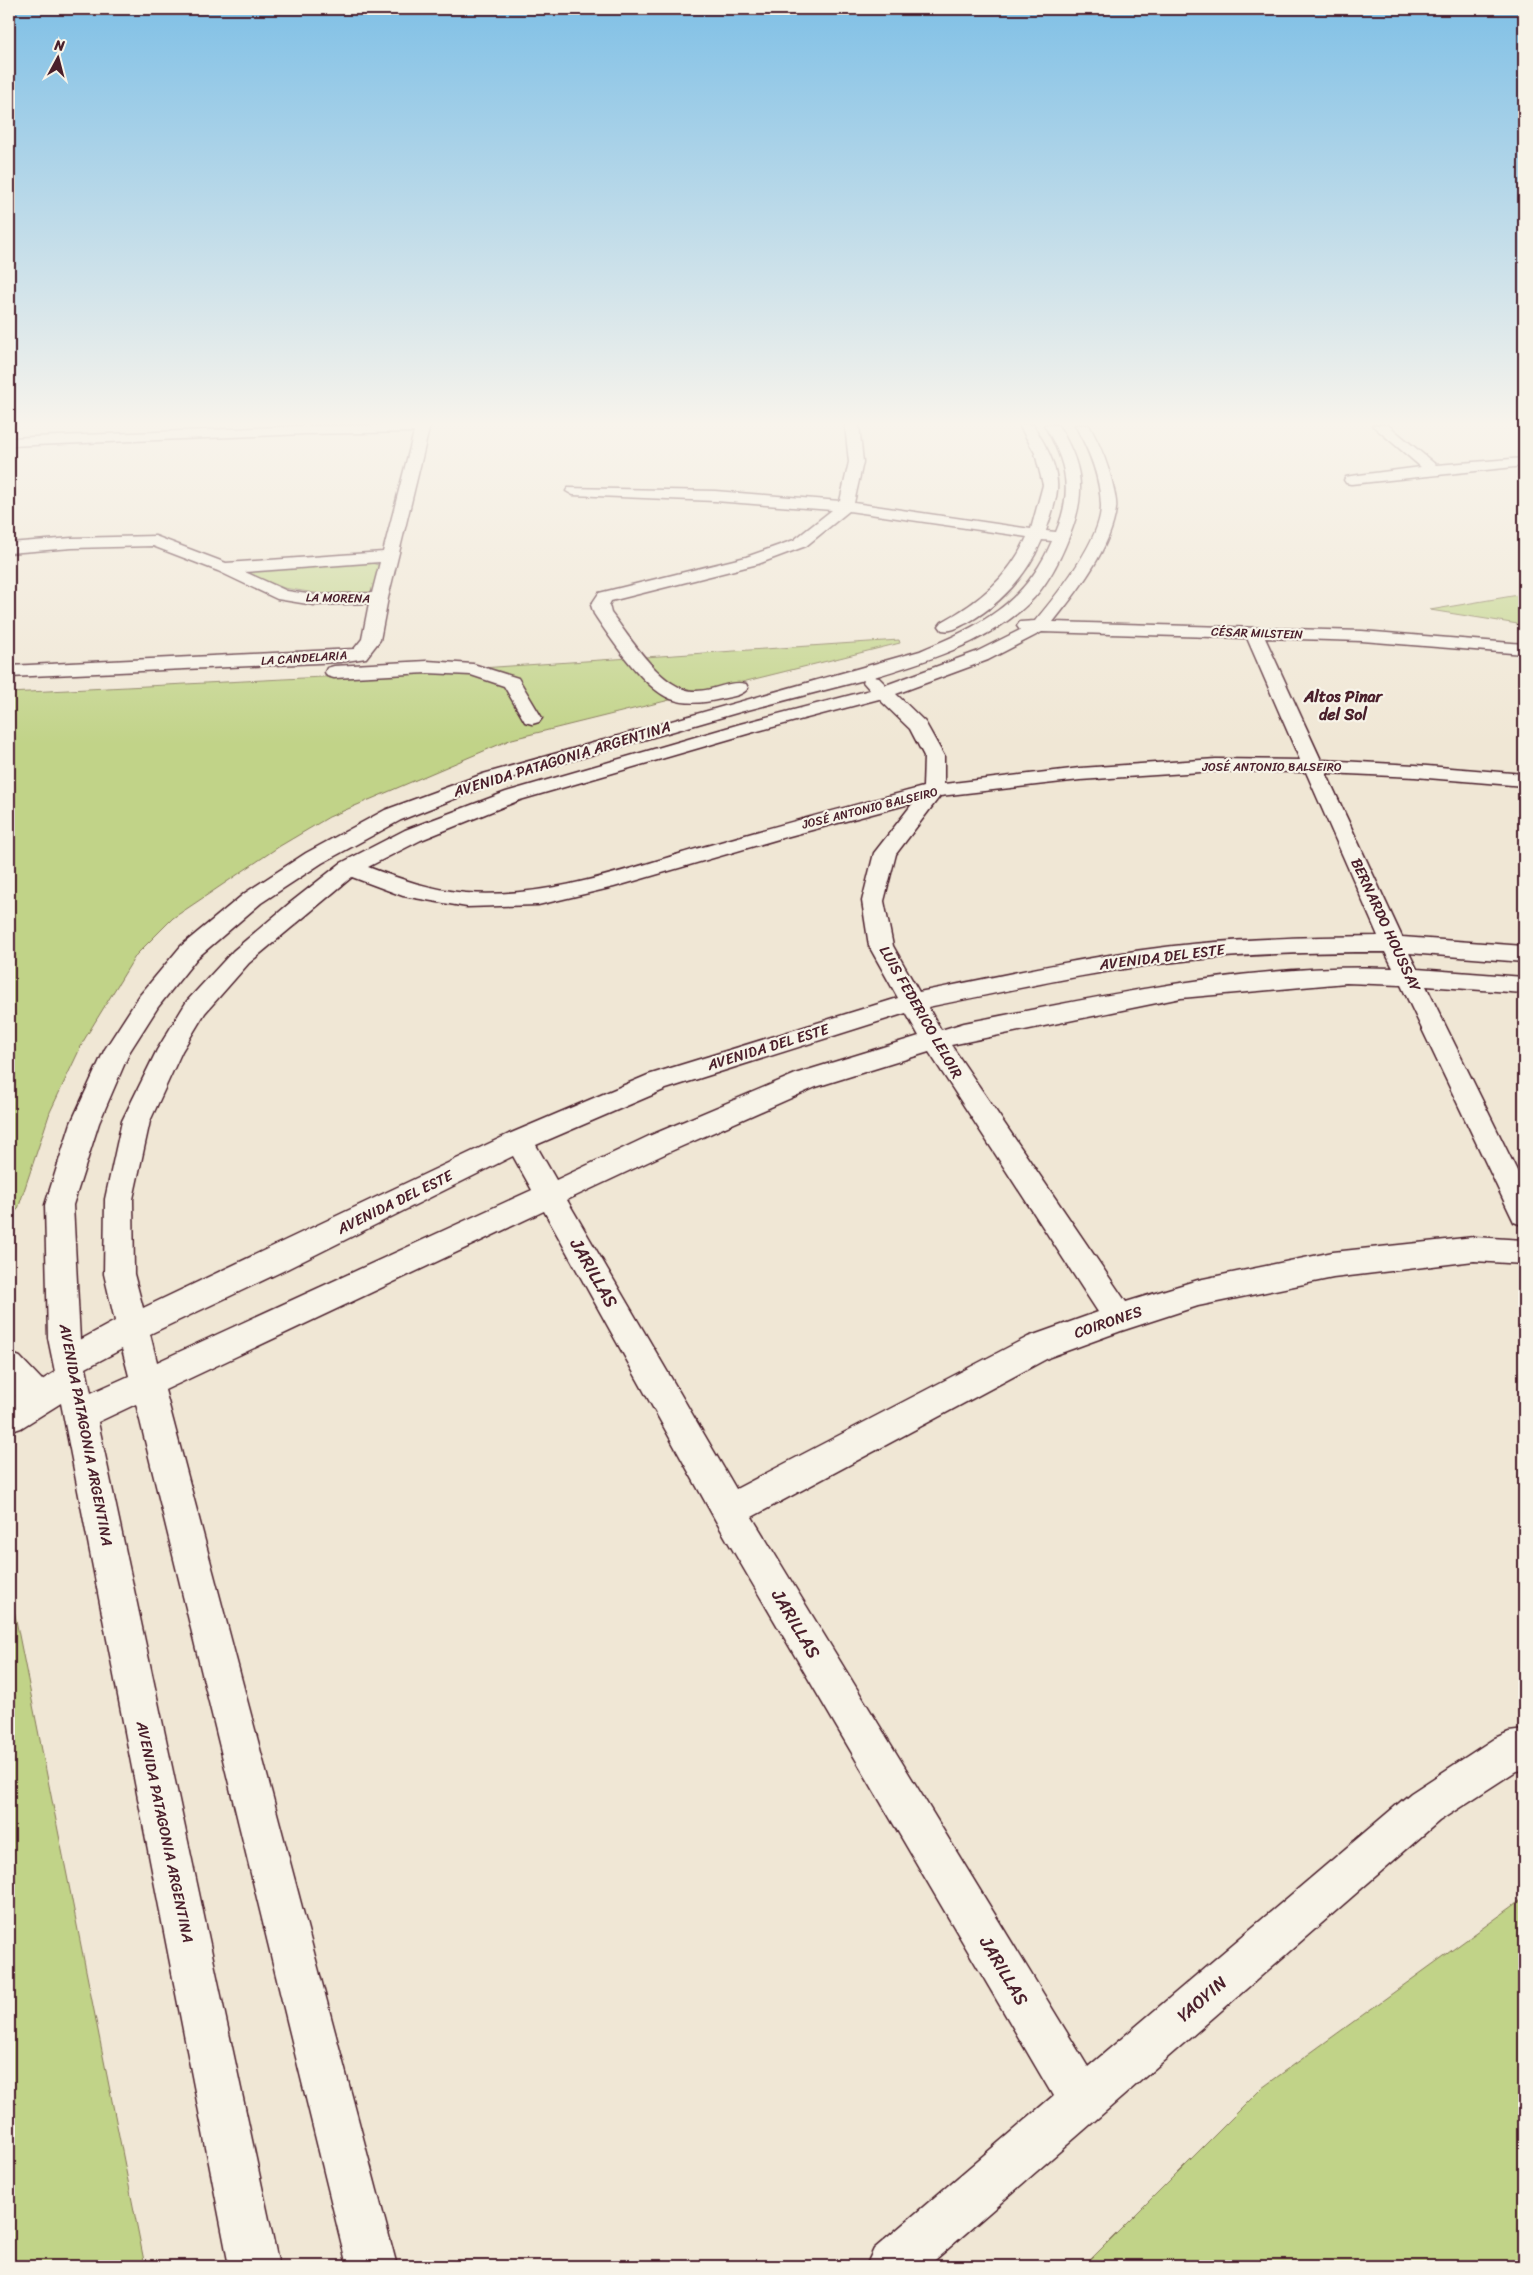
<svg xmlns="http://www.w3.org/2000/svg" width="1533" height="2275" font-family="Sriracha,sans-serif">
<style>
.green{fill:#c1d388;stroke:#86795a}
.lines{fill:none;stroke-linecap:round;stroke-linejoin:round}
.minor-casing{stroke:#4a1f2b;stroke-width:3}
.minor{fill:#f7f3e8;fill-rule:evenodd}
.labels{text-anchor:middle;stroke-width:4.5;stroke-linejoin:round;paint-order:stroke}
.far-street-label{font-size:12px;fill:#4a1f2b;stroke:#f7f3e8}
.street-label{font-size:15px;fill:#4a1f2b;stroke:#f7f3e8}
.far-district-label{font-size:16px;font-weight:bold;fill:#4a1f2b;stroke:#f7f3e8}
.near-street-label{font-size:18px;fill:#4a1f2b;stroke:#f7f3e8}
</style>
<rect width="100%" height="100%" fill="#f0e7d5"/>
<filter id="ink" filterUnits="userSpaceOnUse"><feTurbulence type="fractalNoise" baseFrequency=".02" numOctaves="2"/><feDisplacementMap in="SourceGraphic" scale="10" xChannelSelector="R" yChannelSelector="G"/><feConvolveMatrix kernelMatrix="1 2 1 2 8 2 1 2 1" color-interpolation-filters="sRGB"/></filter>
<g filter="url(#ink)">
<g class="green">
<path d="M 372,563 L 381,566 L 379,587 L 370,594 L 322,594 L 284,588 L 251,575 L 250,570 Z"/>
<path d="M 1524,594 L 1524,625 L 1430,610 Z"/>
<path d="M 899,640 L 900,643 L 512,739 L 329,817 L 280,846 L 173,918 L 136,955 L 84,1040 L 50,1112 L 18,1209 L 9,1219 L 9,693 L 421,672 Z"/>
<path d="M 9,1585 L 145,2266 L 9,2266 Z"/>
<path d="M 1524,1898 L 1524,2266 L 1084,2266 L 1262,2088 Z"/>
</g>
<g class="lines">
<g class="minor-casing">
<g id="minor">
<path d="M 430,425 L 388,598 L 380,640 L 366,658 L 340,662 L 9,677 L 9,666 L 354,649 L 362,639 L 369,603 L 314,605 L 277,599 L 218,571 L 153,546 L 72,548 L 9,553 L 9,543 L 72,538 L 155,536 L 226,563 L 383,552 L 414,432 L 305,434 L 9,446 L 9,438 L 305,426 ZM 380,562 L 372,593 L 314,595 L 287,591 L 245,572 Z"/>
<path d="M 845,425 L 859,425 L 863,462 L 854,503 L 1031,529 L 1043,485 L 1035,453 L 1019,425 L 1033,425 C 1045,444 1059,467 1057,490 C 1056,503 1050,518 1046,531 L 1056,532 C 1073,492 1067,462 1044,425 L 1058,425 C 1083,465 1087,493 1069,537 C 1060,560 1047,586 1028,604 C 987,643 926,661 874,677 L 879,678 L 886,685 L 976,652 L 1020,630 L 1017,626 L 1020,622 L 1035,621 C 1056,596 1102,539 1101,505 C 1100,476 1089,450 1075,425 L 1089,425 C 1101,447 1109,466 1114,490 C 1115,495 1117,503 1116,509 C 1111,548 1078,591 1053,622 L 1362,631 L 1524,644 L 1524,654 L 1362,641 L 1265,638 L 1321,760 L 1415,765 L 1524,774 L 1524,786 L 1415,777 L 1326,773 L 1402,937 L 1524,946 L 1524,962 L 1409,953 L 1417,969 L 1524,977 L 1524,993 L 1426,986 L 1524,1185 L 1524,1226 L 1514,1222 L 1401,985 L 1346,983 L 1181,998 L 951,1045 L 1126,1302 L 1198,1280 L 1333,1252 L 1474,1237 L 1524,1240 L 1524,1264 L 1474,1261 L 1333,1278 L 1198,1306 L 1121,1331 L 1050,1357 L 752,1517 L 1088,2067 L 1411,1793 L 1495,1738 L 1509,1732 L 1524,1730 L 1524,1770 L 1516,1771 L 1439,1821 L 928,2266 L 866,2266 L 874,2249 L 1053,2096 L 717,1523 L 544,1211 L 165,1390 L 397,2266 L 347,2266 L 136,1404 L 98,1422 L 279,2266 L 229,2266 L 61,1403 L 21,1428 L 9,1432 L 9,1400 L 15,1396 L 9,1389 L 9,1353 L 20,1357 L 42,1380 L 55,1372 L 48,1338 L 45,1205 L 71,1123 L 105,1049 L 140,995 L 181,946 L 245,893 L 306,853 L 385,810 L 483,774 L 920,651 C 980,626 1025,604 1052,541 L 1042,540 C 1027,575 1001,604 967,623 C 958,627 952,632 942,630 L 939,626 L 942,622 C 979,602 1009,577 1027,537 L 849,511 L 806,546 L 758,564 L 611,601 L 609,605 L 611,613 C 630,637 663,693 697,691 C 713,691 730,680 746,684 L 748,688 C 743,696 729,697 721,699 C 704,703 687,705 671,699 C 643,688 611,639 594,614 L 591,605 L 599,593 L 746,557 L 794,540 L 832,510 L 715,501 L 573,495 L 566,491 L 568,488 L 715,491 L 840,501 L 849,462 ZM 1042,632 L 1247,638 L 1300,760 L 1216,759 L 1080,768 L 944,784 L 944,756 L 925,722 L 896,694 L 988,660 ZM 864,680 L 863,682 L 870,690 L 740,724 L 506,792 L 405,830 L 341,863 L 290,903 L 233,951 L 187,1001 L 157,1050 L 122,1121 L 105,1199 L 104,1274 L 115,1321 L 80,1340 L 73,1205 L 99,1123 L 130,1051 L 158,1007 L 197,958 L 261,903 L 322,863 L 401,820 L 497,782 L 740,712 ZM 879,699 L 910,729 L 924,756 L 923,787 C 852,806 781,824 710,845 C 632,867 550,899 466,893 C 432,890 400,879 368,867 L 421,840 L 520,800 L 754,732 ZM 1216,771 L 1306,772 L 1378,936 C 1316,937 1254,938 1192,944 C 1100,953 1010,974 919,992 L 893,946 L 884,901 L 896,854 L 940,796 L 1080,780 ZM 913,803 L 874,853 L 862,901 L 869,946 L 898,998 L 648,1075 L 509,1134 L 143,1308 L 134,1274 L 133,1199 L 150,1121 L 182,1051 L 205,1013 L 249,963 L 352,877 L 403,896 L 467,907 L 538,905 L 614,887 L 782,838 ZM 1385,952 L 1393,968 C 1248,963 1105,996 964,1023 L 941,1030 L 928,1007 C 1016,989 1103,969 1192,960 C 1256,953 1320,952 1385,952 ZM 906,1013 L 919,1036 L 798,1073 L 649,1136 L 556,1180 L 536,1145 L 666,1089 ZM 929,1052 L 1098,1312 L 1028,1337 L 736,1489 L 567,1200 L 669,1152 L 816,1087 ZM 513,1156 L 532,1190 L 157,1362 L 150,1334 L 285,1270 ZM 122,1349 L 129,1376 L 91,1393 L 86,1368 Z"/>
<path d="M 1372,425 L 1388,425 L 1436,465 L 1524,458 L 1524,466 L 1351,484 L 1346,483 L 1344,480 L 1346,477 L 1351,476 L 1421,467 Z"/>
<path d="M 427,661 L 473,664 L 518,678 L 542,718 L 539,722 L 532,724 L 525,722 L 504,686 L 471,675 L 427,673 L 334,678 L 327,676 L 325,672 L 327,668 L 334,666 Z"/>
</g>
</g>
<use href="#minor" class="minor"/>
</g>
</g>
<linearGradient id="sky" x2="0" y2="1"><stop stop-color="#80c0e6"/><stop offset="0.57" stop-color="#f8f4ec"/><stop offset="1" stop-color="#f8f4ec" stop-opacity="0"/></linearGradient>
<rect width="1533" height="744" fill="url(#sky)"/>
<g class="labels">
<g class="far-street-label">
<text transform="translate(338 598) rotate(1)" y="4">LA MORENA</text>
<text transform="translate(1257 633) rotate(2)" y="4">CÉSAR MILSTEIN</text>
<text transform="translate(304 658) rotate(-4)" y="4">LA CANDELARIA</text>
<text x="1272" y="771">JOSÉ ANTONIO BALSEIRO</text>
<text transform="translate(870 808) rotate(-14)" y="4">JOSÉ ANTONIO BALSEIRO</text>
</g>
<g class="street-label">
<text transform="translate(562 759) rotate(-17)" y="5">AVENIDA PATAGONIA ARGENTINA</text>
<text transform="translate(1386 925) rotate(65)" y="5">BERNARDO HOUSSAY</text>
<text transform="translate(1162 957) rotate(-7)" y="5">AVENIDA DEL ESTE</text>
<text transform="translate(921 1012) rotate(60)" y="5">LUIS FEDERICO LELOIR</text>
<text transform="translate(768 1047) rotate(-17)" y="5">AVENIDA DEL ESTE</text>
<text transform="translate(395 1202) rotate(-26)" y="5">AVENIDA DEL ESTE</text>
<text transform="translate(1108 1322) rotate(-19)" y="5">COIRONES</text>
<text transform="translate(86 1435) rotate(79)" y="5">AVENIDA PATAGONIA ARGENTINA</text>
<text transform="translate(165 1832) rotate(78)" y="5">AVENIDA PATAGONIA ARGENTINA</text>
</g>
<g class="far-district-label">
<text x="1343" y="702">Altos Pinar<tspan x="1343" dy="18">del Sol</tspan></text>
</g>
<g class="near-street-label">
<text transform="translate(594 1273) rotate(60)" y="6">JARILLAS</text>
<text transform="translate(796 1624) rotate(59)" y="6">JARILLAS</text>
<text transform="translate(1004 1971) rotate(59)" y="6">JARILLAS</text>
<text transform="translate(1202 1999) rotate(-41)" y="6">YAOYIN</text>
</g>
</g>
<rect width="1533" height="2275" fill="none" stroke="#f7f3e8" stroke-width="30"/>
<rect x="15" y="15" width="1503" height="2245" fill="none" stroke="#4a1f2b" stroke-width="2" filter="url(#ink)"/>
<g transform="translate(58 58) rotate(7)" stroke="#f7f3e8" stroke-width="4" paint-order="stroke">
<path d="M0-4L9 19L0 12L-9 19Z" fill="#4a1f2b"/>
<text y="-8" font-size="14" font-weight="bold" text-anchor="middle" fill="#4a1f2b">N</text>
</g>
</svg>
